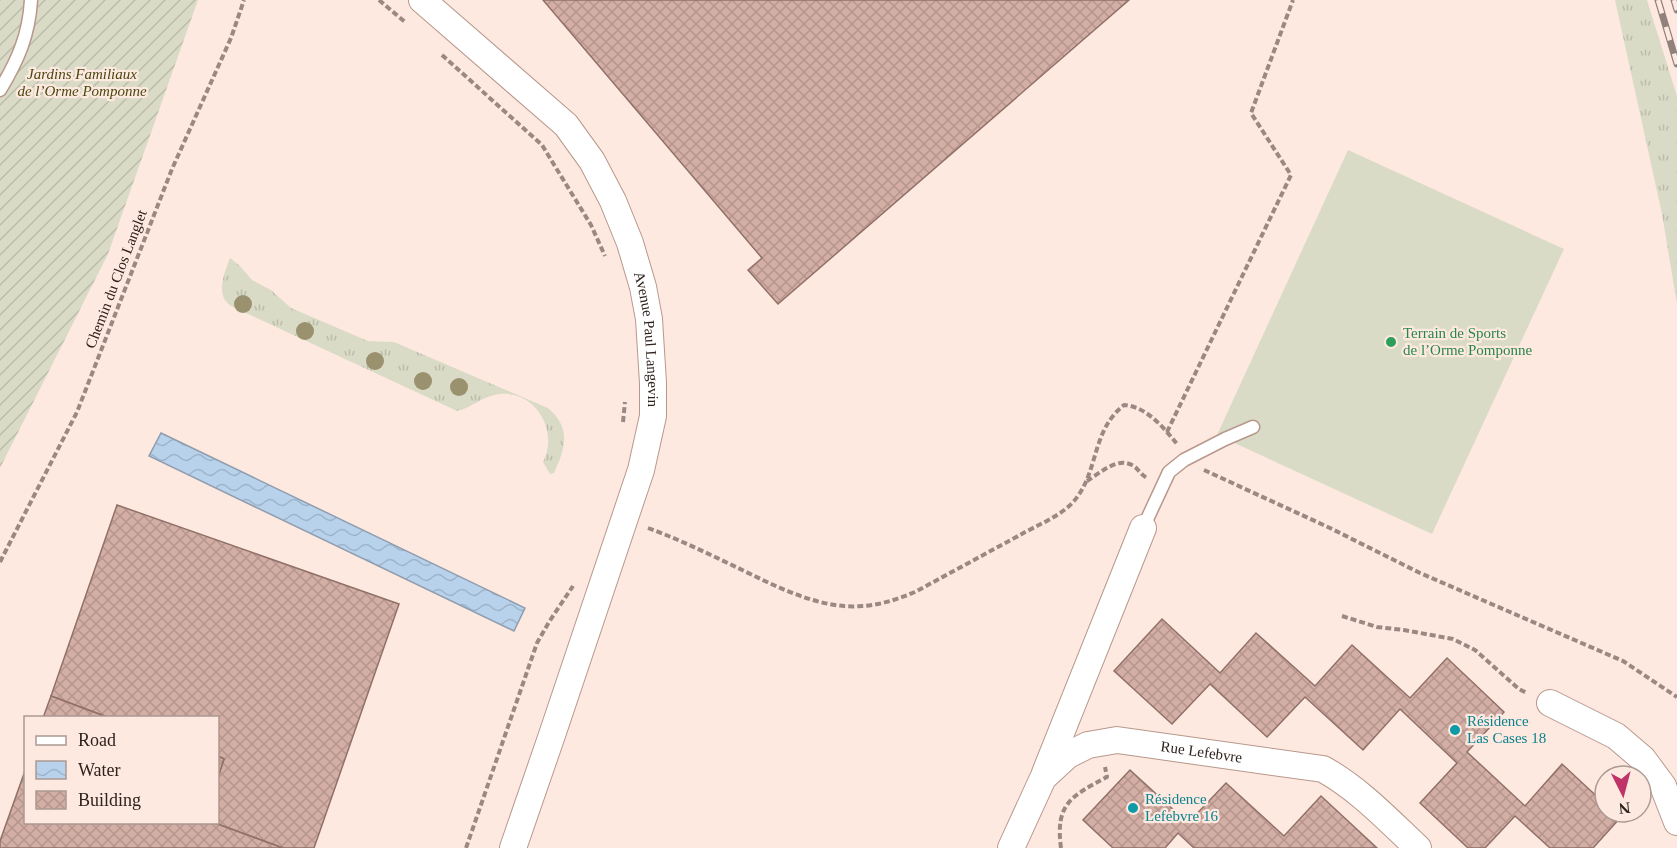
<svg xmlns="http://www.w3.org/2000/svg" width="1677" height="848" font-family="Georgia,serif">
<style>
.grass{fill:url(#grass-tufts)}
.garden{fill:url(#garden-furrows)}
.pitch{fill:#dadbc7}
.water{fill:url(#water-waves);stroke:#8f9dae;stroke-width:1.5}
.building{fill:url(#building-cross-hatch);stroke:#907168;stroke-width:1.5}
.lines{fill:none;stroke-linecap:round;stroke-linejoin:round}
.lane-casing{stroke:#b8988b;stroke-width:15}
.street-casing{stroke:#b8988b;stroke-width:28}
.path{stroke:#9a8982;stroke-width:4;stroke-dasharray:6 3;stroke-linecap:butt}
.lane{stroke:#fff;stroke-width:12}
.street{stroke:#fff;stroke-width:26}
.rail-casing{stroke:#91817a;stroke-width:7}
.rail{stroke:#fee9e0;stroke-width:4.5;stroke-dasharray:14;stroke-linecap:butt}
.tree{fill:#9a916e}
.leisure-dot{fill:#2e9e5b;stroke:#fee9e0;stroke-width:2}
.culture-dot{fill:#0f9aa8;stroke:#fee9e0;stroke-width:2}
.labels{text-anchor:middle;stroke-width:4.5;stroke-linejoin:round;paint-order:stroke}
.park-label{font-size:15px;font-style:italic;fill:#484911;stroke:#fee9e0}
.street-label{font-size:15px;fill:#2e221d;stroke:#fee9e0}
.leisure-label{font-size:15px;fill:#27864d;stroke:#fee9e0;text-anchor:start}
.culture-label{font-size:15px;fill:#0d838f;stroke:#fee9e0;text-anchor:start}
</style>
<defs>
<pattern id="grass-tufts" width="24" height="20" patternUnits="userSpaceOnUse" patternTransform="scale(1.5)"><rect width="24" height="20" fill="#dadbc7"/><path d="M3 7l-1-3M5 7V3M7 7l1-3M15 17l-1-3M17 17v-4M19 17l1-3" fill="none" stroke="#bbbcaa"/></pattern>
<pattern id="garden-furrows" width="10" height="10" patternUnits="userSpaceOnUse" patternTransform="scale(1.5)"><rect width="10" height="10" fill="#dadbc7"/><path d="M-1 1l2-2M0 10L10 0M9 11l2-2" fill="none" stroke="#bbbcaa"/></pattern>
<pattern id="water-waves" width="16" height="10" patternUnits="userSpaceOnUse" patternTransform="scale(1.5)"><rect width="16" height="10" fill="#b8d2ec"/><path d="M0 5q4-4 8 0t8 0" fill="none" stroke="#9eb4ca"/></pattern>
<pattern id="building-cross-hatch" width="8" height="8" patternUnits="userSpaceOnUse" patternTransform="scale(1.5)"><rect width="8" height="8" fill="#d3aea4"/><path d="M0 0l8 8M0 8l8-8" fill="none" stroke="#b5958d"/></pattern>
</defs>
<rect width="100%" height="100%" fill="#fee9e0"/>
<g class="grass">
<path d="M 1615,0 L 1647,0 L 1677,96 L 1677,304 L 1662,214 Z"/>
<path d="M 230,258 L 240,266 L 252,280 L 271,290 L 291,308 L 368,341 L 394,342 L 548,408 C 572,428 565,449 554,473 L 550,474 L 543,462 C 559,431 536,391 500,394 C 484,395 472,408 457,411 L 233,307 C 214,297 224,274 230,258 Z"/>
</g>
<path class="garden" d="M 0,0 L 198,0 L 108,254 L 0,468 Z"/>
<path class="pitch" d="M 1348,150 L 1564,249 L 1432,534 L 1217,435 Z"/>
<path class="water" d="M 161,433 L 525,608 L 514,631 L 149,456 Z"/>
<g class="building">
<path d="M 543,0 L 1129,0 L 778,304 L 748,270 L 762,258 Z"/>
<path d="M 117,505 L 399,604 L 314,848 L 283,848 L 212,822 L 218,822 L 218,777 L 224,759 L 218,756 L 218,718 L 110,718 L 51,696 Z"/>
<path d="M 1162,619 L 1220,673 L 1256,633 L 1315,686 L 1352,645 L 1410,698 L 1447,658 L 1504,712 L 1467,752 L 1525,806 L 1562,764 L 1605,804 L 1605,812 L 1613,812 L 1620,818 L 1593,848 L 1550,848 L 1515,816 L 1485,848 L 1468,848 L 1420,803 L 1457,763 L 1400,709 L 1363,750 L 1305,697 L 1267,737 L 1210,684 L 1172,724 L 1114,671 Z"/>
<path d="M 51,696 L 88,710 L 110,718 L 43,718 Z"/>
<path d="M 218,756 L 224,759 L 218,777 Z"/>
<path d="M 26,768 L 26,822 L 212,822 L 283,848 L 0,848 L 0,841 Z"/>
<path d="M 1130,770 L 1188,823 L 1226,783 L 1284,836 L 1321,796 L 1377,848 L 1194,848 L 1178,833 L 1165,848 L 1113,848 L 1083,820 Z"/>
</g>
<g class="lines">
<g class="lane-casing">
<g id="lane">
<path d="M 0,90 C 18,60 29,35 31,0"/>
<path d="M 1143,528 L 1169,472 L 1184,460 L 1225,439 L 1253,427"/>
</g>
</g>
<g class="street-casing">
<g id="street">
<path id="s1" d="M 422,0 L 566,125 L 592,161 L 613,201 L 630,243 L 643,287 L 649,319 L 653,383 L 653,416 L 641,470 L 552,735 L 513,848"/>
<path d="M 1550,703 L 1616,736 L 1643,759 L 1663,786 L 1677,822"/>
<path d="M 1045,773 L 1143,528"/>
<path id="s2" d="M 1011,848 L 1043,778 L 1068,755 L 1088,745 L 1117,740 L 1323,769 C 1359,789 1388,820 1418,848"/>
</g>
</g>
<g class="path">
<path d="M 379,0 L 405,22"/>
<path d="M 442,55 L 542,145 L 591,225 L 605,256"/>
<path d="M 623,422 L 625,402"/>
<path d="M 1167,432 L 1291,175 L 1251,113 L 1293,0"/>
<path d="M 1204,470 L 1330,528 L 1420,573 L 1623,661 L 1677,697"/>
<path d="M 1087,481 C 1100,473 1117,457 1132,465 C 1138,468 1140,474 1147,478"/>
<path d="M 648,528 C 678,539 707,553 736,567 C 773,585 820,610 862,606 C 881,605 898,599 915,592 C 950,573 985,554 1020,535 C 1037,525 1060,517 1074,501 C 1099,472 1091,431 1124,405 C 1146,406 1164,428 1177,444"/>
<path d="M 0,562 L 77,412 L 172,169 L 231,38 L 244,0"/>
<path d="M 1342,616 L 1377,627 L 1404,630 L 1453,639 L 1475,650 L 1519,689 L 1527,693"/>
<path d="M 466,848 L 537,643 L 549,622 L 573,586"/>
<path d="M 1061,848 C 1055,804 1071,796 1107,777 L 1105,767"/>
</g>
<use href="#lane" class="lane"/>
<use href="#street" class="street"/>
<g class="rail-casing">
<g id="rail">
<path d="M 1658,0 L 1677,64"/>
<path d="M 1674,0 L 1677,10"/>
</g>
</g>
<use href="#rail" class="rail"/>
</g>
<g class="tree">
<circle cx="243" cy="304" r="9"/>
<circle cx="305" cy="331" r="9"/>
<circle cx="375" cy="361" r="9"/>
<circle cx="423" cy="381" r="9"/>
<circle cx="459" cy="387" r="9"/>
</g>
<circle class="leisure-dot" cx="1391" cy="342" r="6"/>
<g class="culture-dot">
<circle cx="1455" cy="730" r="6"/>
<circle cx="1133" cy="808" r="6"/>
</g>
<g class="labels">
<g class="park-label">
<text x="82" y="79">Jardins Familiaux<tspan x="82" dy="17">de l’Orme Pomponne</tspan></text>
</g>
<g class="street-label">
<text transform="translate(116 279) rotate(-69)" y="5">Chemin du Clos Langlet</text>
<text dy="5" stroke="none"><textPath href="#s1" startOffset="424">Avenue Paul Langevin</textPath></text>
<text dy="5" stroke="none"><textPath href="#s2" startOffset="248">Rue Lefebvre</textPath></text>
</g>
<g class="leisure-label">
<text x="1403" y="338">Terrain de Sports<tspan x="1403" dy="17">de l’Orme Pomponne</tspan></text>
</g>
<g class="culture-label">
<text x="1467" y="726">Résidence<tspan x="1467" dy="17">Las Cases 18</tspan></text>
<text x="1145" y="804">Résidence<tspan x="1145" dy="17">Lefebvre 16</tspan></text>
</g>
</g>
<rect x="24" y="716" width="195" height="108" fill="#fee9e0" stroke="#ab9992" stroke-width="1.5"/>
<rect x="36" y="736" width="30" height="9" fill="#ffffff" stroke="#ab9992" stroke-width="1.5"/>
<text x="78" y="746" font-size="18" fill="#2e221d">Road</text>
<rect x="36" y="761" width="30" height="18" fill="url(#water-waves)" stroke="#ab9992" stroke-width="1.5"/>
<text x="78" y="776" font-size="18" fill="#2e221d">Water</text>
<rect x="36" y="791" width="30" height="18" fill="url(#building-cross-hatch)" stroke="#ab9992" stroke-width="1.5"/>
<text x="78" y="806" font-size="18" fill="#2e221d">Building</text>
<g transform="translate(1623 794) rotate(174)"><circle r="28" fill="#fee9e0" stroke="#ab9992" stroke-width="1.5"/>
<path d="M0-4.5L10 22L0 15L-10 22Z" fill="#bf3369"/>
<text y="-9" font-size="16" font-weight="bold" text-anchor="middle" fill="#2e221d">N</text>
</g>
</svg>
